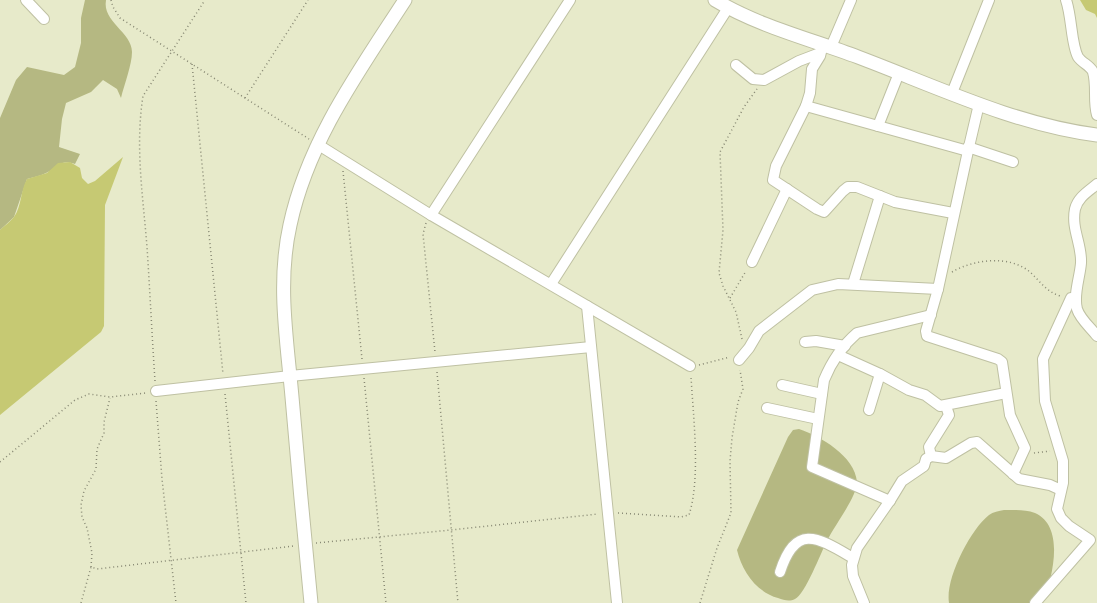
<svg xmlns="http://www.w3.org/2000/svg" width="1097" height="603" font-family="'DM Sans',sans-serif">
<style>
.green{fill:#b5b882}
.water{fill:#c6c973}
.lines{fill:none;stroke-linecap:round;stroke-linejoin:round}
.minor-casing{stroke:#bfc1a3;stroke-width:12}
.tertiary-casing{stroke:#bfc1a3;stroke-width:15}
.path{stroke:#888974;stroke-width:1.5;stroke-dasharray:1 3;stroke-linecap:butt}
.minor{stroke:#fff;stroke-width:10}
.tertiary{stroke:#fff;stroke-width:13}
</style>
<rect width="100%" height="100%" fill="#e7eaca"/>
<g class="green">
<path d="M 85,0 L 106,0 C 102,22 132,32 132,52 C 132,65 124,85 121,98 L 117,89 L 103,80 L 91,92 L 66,103 L 62,119 L 59,147 L 80,154 L 75,164 C 61,158 57,168 46,173 C 40,176 33,177 27,179 L 14,217 L 0,230 L 0,118 L 16,80 L 27,67 L 64,75 L 75,67 L 81,43 L 81,18 Z"/>
<path d="M 799,429 C 820,436 855,456 857,482 C 857,497 834,526 827,541 C 821,552 805,595 795,599 C 789,602 784,600 778,598 C 756,592 742,571 737,550 L 788,437 L 793,430 Z"/>
<path d="M 1004,510 C 1014,510 1025,509 1035,513 C 1066,527 1052,578 1043,603 L 949,603 C 945,579 970,530 989,515 C 993,512 999,511 1004,510 Z"/>
</g>
<g class="water">
<path d="M 1080,0 L 1097,0 L 1097,18 L 1095,14 L 1086,10 Z"/>
<path d="M 123,157 L 105,205 L 104,326 L 101,332 L 0,415 L 0,230 C 4,226 10,222 14,217 C 22,206 20,191 27,179 L 47,173 L 58,163 L 70,162 L 80,168 L 82,178 L 88,184 L 95,181 Z"/>
</g>
<g class="lines">
<g class="minor-casing">
<g id="minor">
<path d="M 26,0 L 44,19"/>
<path d="M 1066,0 C 1072,17 1071,44 1078,57 C 1082,63 1091,66 1093,72 C 1097,85 1093,101 1097,115"/>
<path d="M 831,47 L 851,0"/>
<path d="M 736,65 L 753,79 L 764,80 L 799,61 L 820,53"/>
<path d="M 952,93 L 989,0"/>
<path d="M 806,106 L 776,166 L 773,180 L 817,209 L 824,212 L 843,191 L 848,187 L 857,187 L 895,202 L 953,213"/>
<path d="M 878,126 L 899,73"/>
<path d="M 317,144 L 431,215 L 690,366"/>
<path d="M 968,147 L 1013,162"/>
<path d="M 968,151 L 979,104"/>
<path d="M 1097,184 C 1089,191 1078,197 1075,209 C 1071,229 1082,244 1081,263 C 1080,277 1073,295 1077,309 C 1080,319 1091,328 1097,336"/>
<path d="M 431,215 L 570,0"/>
<path d="M 752,262 L 787,189"/>
<path d="M 551,284 L 728,8"/>
<path d="M 853,284 L 880,196"/>
<path d="M 938,289 L 926,331 L 927,336 L 998,359 L 1002,362 L 1010,415 L 1025,448 L 1013,474"/>
<path d="M 587,306 L 617,603"/>
<path d="M 805,342 L 816,341 L 845,346"/>
<path d="M 838,355 L 880,374 L 909,390 L 925,395 L 940,406 L 1006,393"/>
<path d="M 739,360 L 749,348 L 759,331 L 812,290 L 838,284 L 938,289 L 968,151 L 806,106 L 810,93 L 812,69 L 820,56 L 823,44"/>
<path d="M 782,385 L 822,394"/>
<path d="M 156,391 L 290,376 L 591,347"/>
<path d="M 767,408 L 818,419"/>
<path d="M 869,410 L 880,374"/>
<path d="M 931,456 L 929,447 L 949,415 L 946,406"/>
<path d="M 890,501 L 812,467 L 824,380 C 831,363 843,345 857,333 L 931,315"/>
<path d="M 780,572 C 796,523 817,537 853,558"/>
<path d="M 864,603 L 853,576 L 852,565 L 857,548 L 891,499 L 902,481 L 924,466 L 926,459 L 931,456 L 946,458 L 971,443 L 977,442 L 1019,479 L 1050,485 L 1061,490"/>
<path d="M 1035,603 L 1090,540 L 1069,526 L 1061,518 L 1057,509 L 1063,483 L 1063,461 L 1045,401 L 1043,359 L 1071,298 L 1076,298"/>
</g>
</g>
<g class="tertiary-casing">
<g id="tertiary">
<path d="M 715,0 C 758,26 810,39 858,57 C 935,86 1016,125 1097,135"/>
<path d="M 311,603 C 304,534 298,466 292,397 C 287,340 277,283 290,225 C 308,141 359,71 405,0"/>
</g>
</g>
<g class="path">
<path d="M 111,0 L 113,7 L 120,18 L 309,139"/>
<path d="M 192,64 L 223,374"/>
<path d="M 245,98 L 308,0"/>
<path d="M 343,171 L 362,359"/>
<path d="M 426,223 L 423,234 L 435,352"/>
<path d="M 952,272 C 974,259 1010,255 1030,272 C 1040,281 1047,293 1061,296"/>
<path d="M 730,298 L 746,271"/>
<path d="M 742,339 L 736,312 L 723,286 L 719,273 L 723,230 L 720,152 L 744,107 L 757,89"/>
<path d="M 699,365 L 730,357"/>
<path d="M 437,372 L 458,603"/>
<path d="M 364,378 L 386,603"/>
<path d="M 155,381 C 152,336 150,292 147,247 C 143,196 135,147 143,96 L 205,0"/>
<path d="M 225,394 L 246,603"/>
<path d="M 156,401 L 162,479 L 176,603"/>
<path d="M 1034,453 L 1050,451"/>
<path d="M 0,462 L 75,400 L 89,394 L 110,397 L 146,393"/>
<path d="M 618,513 L 681,517 L 689,515 C 701,478 693,415 691,376"/>
<path d="M 316,543 L 451,530 L 598,514"/>
<path d="M 91,567 L 92,553 L 87,528 L 82,517 L 81,505 L 84,491 L 96,469 L 97,449 L 104,433 L 104,422 L 110,398"/>
<path d="M 81,603 L 91,567 L 97,569 L 294,546"/>
<path d="M 700,603 L 717,548 L 731,513 L 730,461 L 732,438 L 738,402 L 743,389 L 740,370"/>
</g>
<use href="#minor" class="minor"/>
<use href="#tertiary" class="tertiary"/>
</g>
</svg>
